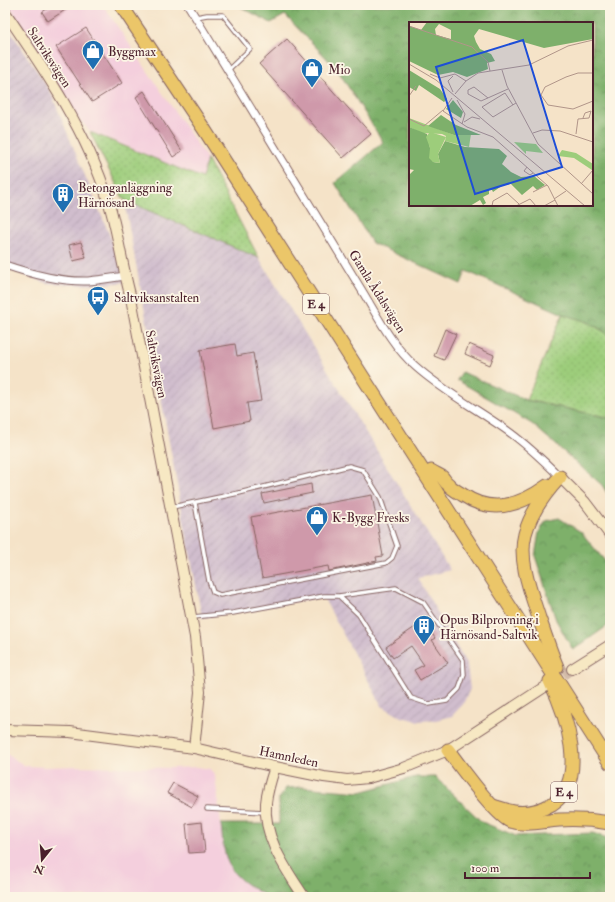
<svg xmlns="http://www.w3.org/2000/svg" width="615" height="902" font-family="'IM FELL Double Pica',serif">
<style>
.built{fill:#f4cfdd}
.industrial{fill:url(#industrial-furrows)}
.grass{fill:url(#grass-dots);stroke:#747653}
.forest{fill:url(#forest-crowns);stroke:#64684b;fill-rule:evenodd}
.building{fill:#cf99aa}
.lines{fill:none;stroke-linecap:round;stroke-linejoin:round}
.secondary-tunnel{stroke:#d3bca9;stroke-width:10;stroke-dasharray:10 5;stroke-linecap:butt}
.lane-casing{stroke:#866462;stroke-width:5.5}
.street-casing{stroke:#866462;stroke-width:9}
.secondary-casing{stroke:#866462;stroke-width:12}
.highway-casing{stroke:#866462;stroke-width:15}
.lane{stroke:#fff;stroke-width:3.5}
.street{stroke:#fff;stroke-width:7}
.secondary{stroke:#f7e8c3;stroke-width:10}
.highway{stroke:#ebc669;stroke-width:13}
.labels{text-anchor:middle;stroke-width:3.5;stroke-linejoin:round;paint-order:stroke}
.shield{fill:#fcf5e5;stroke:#7f5f63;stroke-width:1}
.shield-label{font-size:12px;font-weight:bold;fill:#4a1f2b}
.poi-label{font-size:13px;fill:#4a1f2b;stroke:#fcf5e5;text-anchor:start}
.street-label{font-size:13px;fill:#4a1f2b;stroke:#fcf5e5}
.inset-road{fill:none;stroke:#b19589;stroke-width:1}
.view{fill:#1d4ed8;fill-opacity:0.15;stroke:#1d4ed8;stroke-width:2}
.inset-edge{fill:none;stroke:#4a1f2b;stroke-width:2}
</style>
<defs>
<pattern id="industrial-furrows" width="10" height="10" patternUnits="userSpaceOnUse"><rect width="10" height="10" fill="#d0bdcd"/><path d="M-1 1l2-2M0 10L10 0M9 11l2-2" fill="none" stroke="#b4a2b0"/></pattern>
<pattern id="grass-dots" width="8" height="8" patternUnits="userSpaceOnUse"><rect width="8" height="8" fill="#9dcd7b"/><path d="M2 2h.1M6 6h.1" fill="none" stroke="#89b06a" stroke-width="1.8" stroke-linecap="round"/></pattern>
<pattern id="forest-crowns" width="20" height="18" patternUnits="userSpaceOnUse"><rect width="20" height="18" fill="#7eb06b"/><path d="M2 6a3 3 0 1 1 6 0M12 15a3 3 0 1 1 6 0" fill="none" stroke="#698f58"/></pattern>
</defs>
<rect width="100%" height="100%" fill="#fcf5e5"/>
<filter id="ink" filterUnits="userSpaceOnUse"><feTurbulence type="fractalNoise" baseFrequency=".025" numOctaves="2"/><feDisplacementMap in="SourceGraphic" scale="8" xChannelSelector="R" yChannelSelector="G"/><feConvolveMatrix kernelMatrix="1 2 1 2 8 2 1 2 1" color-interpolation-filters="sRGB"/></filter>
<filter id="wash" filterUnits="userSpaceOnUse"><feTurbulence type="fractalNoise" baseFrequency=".012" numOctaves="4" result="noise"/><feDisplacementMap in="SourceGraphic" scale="16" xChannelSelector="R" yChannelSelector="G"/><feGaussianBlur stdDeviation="0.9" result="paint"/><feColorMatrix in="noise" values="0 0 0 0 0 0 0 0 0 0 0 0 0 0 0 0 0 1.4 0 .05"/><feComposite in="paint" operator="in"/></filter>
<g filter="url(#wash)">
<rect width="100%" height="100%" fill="#f5e3c8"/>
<g class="built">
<path d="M 9,5 L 103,5 L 207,159 L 202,178 L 90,131 L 77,117 Z"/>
<path d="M 5,753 L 25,766 L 46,767 L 77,766 L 172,768 L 198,767 L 210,769 L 215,776 L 224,848 L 229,865 L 236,875 L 267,897 L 5,897 Z"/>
</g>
<g class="industrial">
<path d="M 5,23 L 50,91 L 129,282 L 106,284 L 72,285 L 46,283 L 5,268 Z"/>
<path d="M 124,200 L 259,258 L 450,570 L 418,578 L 467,665 L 470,689 L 463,704 L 452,716 L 436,720 L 419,721 L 401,717 L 382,706 L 323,597 L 202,618 Z"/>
</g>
<g class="grass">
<path d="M 90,132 L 202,178 L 207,159 L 259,258 L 124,200 Z"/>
<path d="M 563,314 L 588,322 L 610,335 L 610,418 L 526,400 Z"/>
</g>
<g class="forest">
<path d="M 237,5 L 610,5 L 610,335 L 588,322 L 563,314 L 466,271 L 461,284 L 372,243 L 335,183 L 383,142 L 337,69 L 285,15 L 271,23 ZM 410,23 L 592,23 L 592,205 L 410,205 Z"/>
<path d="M 462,372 L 526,400 L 610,418 L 610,498 L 602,485 L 532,424 L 457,380 Z"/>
<path d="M 559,518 L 581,532 L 610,567 L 610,624 L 573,650 L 556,620 L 535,556 L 539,532 L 546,521 Z"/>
<path d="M 416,777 L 435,777 L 482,822 L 516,836 L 593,833 L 610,839 L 610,897 L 267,897 C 257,890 244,884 236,875 C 223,861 223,841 221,824 L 279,824 L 279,799 L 286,788 L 302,787 L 360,792 Z"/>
</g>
<g id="blocks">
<g class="building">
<path d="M 54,5 L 73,5 L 48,21 L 42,12 Z"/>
<path d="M 86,28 L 122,83 L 92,102 L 56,47 Z"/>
<path d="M 287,39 L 371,134 L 343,158 L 259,64 Z"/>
<path d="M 144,91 L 182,151 L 173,157 L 136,97 Z"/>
<path d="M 81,242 L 86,258 L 73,261 L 69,245 Z"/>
<path d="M 445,329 L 456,334 L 444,360 L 434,356 Z"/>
<path d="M 235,344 L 237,356 L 253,353 L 261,401 L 247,403 L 250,421 L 214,428 L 200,350 Z"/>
<path d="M 469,344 L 494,355 L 490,365 L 465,354 Z"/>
<path d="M 311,484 L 312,493 L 264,503 L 262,494 Z"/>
<path d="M 372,495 L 383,556 L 376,557 L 377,561 L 329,571 L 328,566 L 262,578 L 251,517 Z"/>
<path d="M 421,623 L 427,631 L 429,629 L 435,638 L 432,640 L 448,663 L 420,680 L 414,670 L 424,665 L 411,646 L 393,658 L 386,647 Z"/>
<path d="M 173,783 L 198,796 L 192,807 L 167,793 Z"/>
<path d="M 202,822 L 205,852 L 189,853 L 186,824 Z"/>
</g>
</g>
</g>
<g filter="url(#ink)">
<use href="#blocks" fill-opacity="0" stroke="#866462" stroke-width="1"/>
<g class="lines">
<path class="secondary-tunnel" d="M 551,683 L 572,669"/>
<g class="lane-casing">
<g id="lane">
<path d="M 196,17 L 207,15 L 223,15 L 250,49 L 228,70"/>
<path d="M 172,507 L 239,493 L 349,466 L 363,470 L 380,497 L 397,546 L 392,558 L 386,563 L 220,595 L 213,592 L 209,581 L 195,503"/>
<path d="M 193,617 L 233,613 L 324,596 L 339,596 L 396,588 L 423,602 L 463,660 L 464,675 L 459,689 L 447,701 L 429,704 L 411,698 L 359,615 L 339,596"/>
<path d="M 207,809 L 265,812"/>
</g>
</g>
<g class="street-casing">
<g id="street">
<path d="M 188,5 L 361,289 C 377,315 392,346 415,366 C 443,391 475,408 505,429 C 525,443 542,459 560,477"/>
<path d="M 5,265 C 31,274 60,282 88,281 C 100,280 112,278 125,276"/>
</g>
</g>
<g class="secondary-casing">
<g id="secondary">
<path d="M 5,12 C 46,72 86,130 108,200 C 118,232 122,266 131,298 L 195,637 L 200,692 L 194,748"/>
<path d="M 560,477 L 585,502 L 610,535"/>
<path d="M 572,669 L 610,645"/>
<path d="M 5,730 L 70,732 L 194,748 L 275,767 L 324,777 L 347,780 L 358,779 L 368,778 L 404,768 L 448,750 L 546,686"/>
<path d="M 275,767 C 271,779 267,791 266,803 C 263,838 286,869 304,897"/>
</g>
</g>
<g class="highway-casing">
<g id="highway">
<path d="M 121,5 L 204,129 L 610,763"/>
<path d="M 431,471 C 434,473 439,475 442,477 C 444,479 445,482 448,484 C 452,489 458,492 463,495 C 492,515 521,505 547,486"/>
<path d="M 557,667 C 550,651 545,634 539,618 C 531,593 518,560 525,534 C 531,512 545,493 560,477"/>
<path d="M 448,750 C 459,765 495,815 510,821 C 525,826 543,821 559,820 C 576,819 593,820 610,823"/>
<path d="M 493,806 C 500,808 507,811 514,812 C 528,814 540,811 552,804 C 590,780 565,712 550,681"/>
</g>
</g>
<use href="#lane" class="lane"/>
<use href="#street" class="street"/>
<use href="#secondary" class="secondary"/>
<use href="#highway" class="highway"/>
</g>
</g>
<defs>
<g id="shop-pin" transform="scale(1.15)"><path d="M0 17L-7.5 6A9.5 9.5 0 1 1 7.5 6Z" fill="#1f6fb2" stroke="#fcf5e5"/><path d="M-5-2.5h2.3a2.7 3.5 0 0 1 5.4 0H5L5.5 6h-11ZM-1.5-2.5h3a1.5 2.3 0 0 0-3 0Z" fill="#fff"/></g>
<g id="building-pin" transform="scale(1.15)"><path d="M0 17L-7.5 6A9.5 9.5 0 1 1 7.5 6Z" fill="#1f6fb2" stroke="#fcf5e5"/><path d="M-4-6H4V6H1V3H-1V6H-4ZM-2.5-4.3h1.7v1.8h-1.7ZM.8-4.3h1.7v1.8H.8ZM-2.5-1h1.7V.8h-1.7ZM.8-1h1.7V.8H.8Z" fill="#fff"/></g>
<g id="bus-pin" transform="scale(1.15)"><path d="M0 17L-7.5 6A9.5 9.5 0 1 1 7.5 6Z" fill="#1f6fb2" stroke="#fcf5e5"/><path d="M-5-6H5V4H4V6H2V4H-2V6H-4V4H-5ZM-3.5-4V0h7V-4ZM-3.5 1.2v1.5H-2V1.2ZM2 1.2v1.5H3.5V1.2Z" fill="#fff"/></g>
</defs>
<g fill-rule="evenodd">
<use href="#shop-pin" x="93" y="51"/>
<use href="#shop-pin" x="312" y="69"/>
<use href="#building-pin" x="63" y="194"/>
<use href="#bus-pin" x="98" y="297"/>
<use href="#shop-pin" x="317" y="517"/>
<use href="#building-pin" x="424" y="626"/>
</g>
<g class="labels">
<g class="shield">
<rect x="303" y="294" width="26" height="20" rx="3"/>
<rect x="551" y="782" width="26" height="20" rx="3"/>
</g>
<g class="shield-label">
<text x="316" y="308">E 4</text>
<text x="564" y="796">E 4</text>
</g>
<g class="poi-label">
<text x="108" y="56">Byggmax</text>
<text x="328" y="74">Mio</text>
<text x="78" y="192">Betonganläggning<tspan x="78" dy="15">Härnösand</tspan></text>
<text x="114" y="302">Saltviksanstalten</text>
<text x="332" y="522">K-Bygg Fresks</text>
<text x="440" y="624">Opus Bilprovning i<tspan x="440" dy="15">Härnösand-Saltvik</tspan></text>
</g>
<g class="street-label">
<text transform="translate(50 57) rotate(57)" y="5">Saltviksvägen</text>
<text transform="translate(378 291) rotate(58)" y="5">Gamla Ådalsvägen</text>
<text transform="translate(157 364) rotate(79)" y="5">Saltviksvägen</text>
<text transform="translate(289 756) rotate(12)" y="5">Hamnleden</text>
</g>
</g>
<g transform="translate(409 22)">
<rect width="184" height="184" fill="#f5e3c8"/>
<path d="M 0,96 L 45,113 L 62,112 L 60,125 L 36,119 L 37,114 L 33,112 L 13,111 L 0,105 ZM 105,120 L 127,122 L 134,131 L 117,129 L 117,132 ZM 153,128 L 167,131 L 184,142 L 184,146 L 183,148 L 165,136 L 149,134 Z" fill="#9dcd7b"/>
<path d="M 18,0 L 184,0 L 184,17 L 135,26 L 70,7 L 65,14 L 67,20 L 71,27 L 82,32 L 86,39 L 78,41 L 79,47 L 58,55 L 44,50 L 29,53 L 0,39 L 0,4 L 12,8 ZM 30,2 L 42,8 L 42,17 L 27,13 L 26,7 ZM 0,48 L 31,67 L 38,77 L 35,80 L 10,63 L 7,69 L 0,65 ZM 44,78 L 54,90 L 52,96 L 37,87 ZM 32,93 L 47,103 L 72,113 L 45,113 L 19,104 ZM 0,105 L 18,112 L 24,140 L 31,141 L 29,132 L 36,119 L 56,125 L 90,127 L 98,134 L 93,142 L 102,150 L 112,155 L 125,154 L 136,163 L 128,168 L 124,164 L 113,173 L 102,162 L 94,163 L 84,170 L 83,168 L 80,168 L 80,172 L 74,175 L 77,181 L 74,183 L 71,178 L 61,184 L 0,184 L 0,153 L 5,148 L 0,147 Z" fill="#7eb06b" fill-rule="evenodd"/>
<path d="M 21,110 L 37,115 L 29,132 L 31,141 L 24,140 L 20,136 L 21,126 L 17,115 Z" fill="#9dcd7b"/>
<path class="inset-road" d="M 0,4 L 63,25 L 79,40 L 81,49M 0,42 L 27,58 L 176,184M 93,48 L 98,64 L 129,122 L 184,172M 184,51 L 169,51 L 157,55 L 136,65 L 132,73 L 139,83 L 164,87 L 184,79M 21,52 L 31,56 L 46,52 L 57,59M 44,54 L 39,59 L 44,70M 46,72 L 57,59 L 69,51 L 120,43 L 159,24 L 184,18M 0,74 L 7,64M 43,76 L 34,89 L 58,105 L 84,115 L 139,164 L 149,184M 79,76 L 65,65 L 59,68 L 59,72 L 72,79 L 99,67M 48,78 L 56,92 L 53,102M 104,83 L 96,71 L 73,85 L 84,95 L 107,81M 0,97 L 15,104 L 34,88M 55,100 L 63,95 L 71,97M 124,111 L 133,108 L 151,109 L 184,120M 167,112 L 169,97 L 180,96 L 182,89 L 176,91 L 174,96M 118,145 L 115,149 L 121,153 L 124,151M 172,162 L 184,148M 124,170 L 138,163M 145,177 L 157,169M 83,184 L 84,179 L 98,171 L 110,182M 107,184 L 121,177 L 127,184M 135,184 L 146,178"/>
<path class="view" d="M 114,18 L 153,145 L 66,172 L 27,45 Z"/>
<rect width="184" height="184" class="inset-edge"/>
</g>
<rect width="615" height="902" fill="none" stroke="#fcf5e5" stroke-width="20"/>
<g transform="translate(42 860) rotate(197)" stroke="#fcf5e5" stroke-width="3" paint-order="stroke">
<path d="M0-3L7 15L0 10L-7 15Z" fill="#4a1f2b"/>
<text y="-6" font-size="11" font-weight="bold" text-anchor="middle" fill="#4a1f2b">N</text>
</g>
<path d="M465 872v6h125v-6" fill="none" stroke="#4a1f2b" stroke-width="2"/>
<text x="471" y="872" font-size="12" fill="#4a1f2b" stroke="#fcf5e5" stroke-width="3" paint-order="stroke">100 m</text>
</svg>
